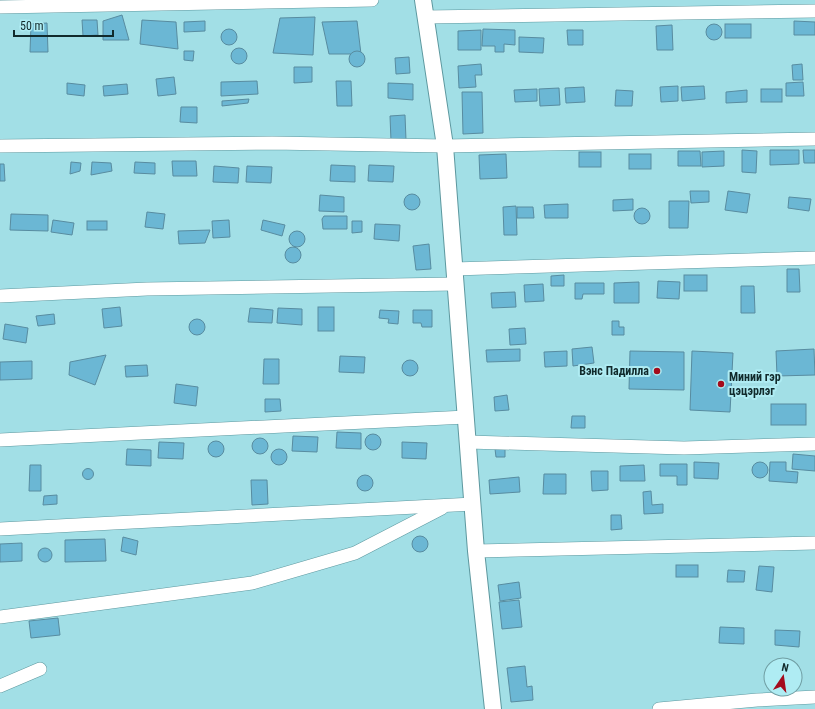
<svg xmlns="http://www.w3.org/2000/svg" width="815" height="709" font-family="'Roboto Condensed',sans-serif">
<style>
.building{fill:#6bb7d4;stroke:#588ca0}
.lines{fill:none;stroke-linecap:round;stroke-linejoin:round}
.minor-casing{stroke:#5d989f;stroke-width:14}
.tertiary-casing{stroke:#5d989f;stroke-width:18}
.minor{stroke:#fff;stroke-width:13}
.tertiary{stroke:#fff;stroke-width:16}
.poi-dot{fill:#a40b1d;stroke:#afecf3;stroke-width:1.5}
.labels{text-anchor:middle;stroke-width:4;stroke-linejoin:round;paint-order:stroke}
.poi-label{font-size:12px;font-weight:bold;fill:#112a2c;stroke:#afecf3;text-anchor:end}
</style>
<rect width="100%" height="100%" fill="#a2dfe6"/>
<g class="building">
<path d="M 122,15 L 129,40 L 103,40 L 103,21 Z"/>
<path d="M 315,17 L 313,55 L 273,53 L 280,18 Z"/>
<path d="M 82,20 L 97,20 L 98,35 L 83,36 Z"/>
<path d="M 142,20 L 176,22 L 178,49 L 140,44 Z"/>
<path d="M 205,21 L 205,31 L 184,32 L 184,22 Z"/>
<path d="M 357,21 L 361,54 L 329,54 L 322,22 Z"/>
<path d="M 794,21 L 815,22 L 815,35 L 794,35 Z"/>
<path d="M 47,23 L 48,52 L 30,52 L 31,24 Z"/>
<rect x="725" y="24" width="26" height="14"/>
<circle cx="714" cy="32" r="8"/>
<path d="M 672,25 L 673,50 L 657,50 L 656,26 Z"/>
<path d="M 483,29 L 515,30 L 515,45 L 504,44 L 504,52 L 495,52 L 495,46 L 482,46 Z"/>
<circle cx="229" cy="37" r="8"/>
<path d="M 481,30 L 481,50 L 458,50 L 458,31 Z"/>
<path d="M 567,30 L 583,30 L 583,45 L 568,45 Z"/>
<path d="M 519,37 L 544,38 L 543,53 L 519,52 Z"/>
<circle cx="239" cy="56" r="8"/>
<path d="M 184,51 L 194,51 L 193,61 L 184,60 Z"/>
<circle cx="357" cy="59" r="8"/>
<path d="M 409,57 L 410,73 L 396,74 L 395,58 Z"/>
<path d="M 481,64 L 482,75 L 475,75 L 476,87 L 459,88 L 458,66 Z"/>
<path d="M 802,64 L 803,80 L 793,80 L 792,65 Z"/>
<path d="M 294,67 L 312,67 L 312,82 L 294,83 Z"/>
<path d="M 174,77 L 176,94 L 158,96 L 156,79 Z"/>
<path d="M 257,81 L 258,94 L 221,96 L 221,82 Z"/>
<path d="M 336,81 L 351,81 L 352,106 L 337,106 Z"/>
<path d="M 803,82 L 804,96 L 786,96 L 786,83 Z"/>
<path d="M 67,83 L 85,85 L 84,96 L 67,94 Z"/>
<path d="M 388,83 L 413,84 L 413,100 L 388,98 Z"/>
<path d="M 127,84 L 128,94 L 104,96 L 103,86 Z"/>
<path d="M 678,86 L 678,101 L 661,102 L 660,87 Z"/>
<path d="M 704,86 L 705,99 L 682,101 L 681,87 Z"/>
<path d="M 584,87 L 585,102 L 566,103 L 565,88 Z"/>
<path d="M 559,88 L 560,105 L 540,106 L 539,89 Z"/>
<path d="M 537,89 L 537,101 L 515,102 L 514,90 Z"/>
<rect x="761" y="89" width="21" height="13"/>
<path d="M 616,90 L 633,91 L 632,106 L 615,106 Z"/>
<path d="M 747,90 L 747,102 L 726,103 L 726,92 Z"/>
<path d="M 462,92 L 482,92 L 483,133 L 463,134 Z"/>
<path d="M 249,99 L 248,103 L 222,106 L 222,101 Z"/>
<path d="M 181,107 L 197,107 L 197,123 L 180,122 Z"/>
<path d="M 405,115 L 406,140 L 391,141 L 390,116 Z"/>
<path d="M 742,150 L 757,151 L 756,173 L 742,172 Z"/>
<path d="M 770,150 L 799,150 L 799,164 L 770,165 Z"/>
<path d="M 803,150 L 815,150 L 815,163 L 804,163 Z"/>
<path d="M 678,151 L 700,151 L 701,166 L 678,166 Z"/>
<path d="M 724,151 L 724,166 L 702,167 L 702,152 Z"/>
<rect x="579" y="152" width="22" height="15"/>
<path d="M 506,154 L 507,178 L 480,179 L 479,155 Z"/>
<rect x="629" y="154" width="22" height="15"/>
<path d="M 172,161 L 196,161 L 197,176 L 173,176 Z"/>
<path d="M 71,162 L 81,163 L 80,171 L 70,174 Z"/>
<path d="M 92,162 L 111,163 L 112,171 L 91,175 Z"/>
<path d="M 135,162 L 155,163 L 155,174 L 134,173 Z"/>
<path d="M 0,164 L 4,164 L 5,181 L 0,181 Z"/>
<path d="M 331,165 L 355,166 L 355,182 L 330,181 Z"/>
<path d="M 369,165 L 394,166 L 393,182 L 368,181 Z"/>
<path d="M 214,166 L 239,168 L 238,183 L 213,182 Z"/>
<path d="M 247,166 L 272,167 L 271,183 L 246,182 Z"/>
<path d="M 690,191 L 709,191 L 709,202 L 691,203 Z"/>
<path d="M 728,191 L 750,194 L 747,213 L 725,210 Z"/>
<circle cx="412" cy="202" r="8"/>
<path d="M 320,195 L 344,197 L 344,212 L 319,211 Z"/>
<path d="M 789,197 L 811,199 L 809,211 L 788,208 Z"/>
<path d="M 633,199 L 633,210 L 613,211 L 613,200 Z"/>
<path d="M 669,201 L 689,201 L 688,228 L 669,228 Z"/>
<path d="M 568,204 L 568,218 L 545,218 L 544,205 Z"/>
<path d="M 516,206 L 517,235 L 504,235 L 503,207 Z"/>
<path d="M 517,207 L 533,207 L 534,218 L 517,218 Z"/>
<circle cx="642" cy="216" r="8"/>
<path d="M 147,212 L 165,214 L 163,229 L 145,227 Z"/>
<path d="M 11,214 L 48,215 L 48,231 L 10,230 Z"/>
<path d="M 324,216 L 347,216 L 347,229 L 323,229 L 322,219 Z"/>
<path d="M 53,220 L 74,223 L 72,235 L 51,232 Z"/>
<path d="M 229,220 L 230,237 L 213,238 L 212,221 Z"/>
<path d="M 263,220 L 285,225 L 282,236 L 261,230 Z"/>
<rect x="87" y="221" width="20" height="9"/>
<path d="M 352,221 L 362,221 L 362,232 L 352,233 Z"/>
<path d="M 375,224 L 400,225 L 399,241 L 374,239 Z"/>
<path d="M 210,230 L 205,243 L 179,244 L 178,231 Z"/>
<circle cx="297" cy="239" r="8"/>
<path d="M 429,244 L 431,269 L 416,270 L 413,246 Z"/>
<circle cx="293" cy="255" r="8"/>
<path d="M 787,269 L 799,269 L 800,292 L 787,292 Z"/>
<path d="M 564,275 L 564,286 L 551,286 L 551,276 Z"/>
<rect x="684" y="275" width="23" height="16"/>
<path d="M 658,281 L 680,282 L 679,299 L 657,298 Z"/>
<path d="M 639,282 L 639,303 L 614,303 L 614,283 Z"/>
<path d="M 575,283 L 604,283 L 604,294 L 583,294 L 582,299 L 575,299 Z"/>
<path d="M 543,284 L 544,301 L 525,302 L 524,285 Z"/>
<path d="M 741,286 L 754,286 L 755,313 L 741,313 Z"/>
<path d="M 515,292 L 516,307 L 492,308 L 491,293 Z"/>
<path d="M 120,307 L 122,326 L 104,328 L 102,309 Z"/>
<rect x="318" y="307" width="16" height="24"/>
<path d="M 250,308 L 273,310 L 272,323 L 248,322 Z"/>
<path d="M 278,308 L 302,309 L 302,325 L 277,323 Z"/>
<path d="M 380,310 L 399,311 L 398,324 L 388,323 L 389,319 L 379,318 Z"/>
<path d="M 413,310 L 432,310 L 432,327 L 422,327 L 421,323 L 413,323 Z"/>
<path d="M 54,314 L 55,324 L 38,326 L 36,316 Z"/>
<circle cx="197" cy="327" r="8"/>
<path d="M 612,321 L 619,321 L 619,327 L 624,327 L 624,335 L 612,335 Z"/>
<path d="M 5,324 L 28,328 L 26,343 L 3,339 Z"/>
<path d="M 525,328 L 526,344 L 510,345 L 509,329 Z"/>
<path d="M 592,347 L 594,363 L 573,366 L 572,349 Z"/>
<path d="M 520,349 L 520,361 L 487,362 L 486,350 Z"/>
<path d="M 814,349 L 815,375 L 777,376 L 776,351 Z"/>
<path d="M 567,351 L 567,366 L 545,367 L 544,352 Z"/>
<path d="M 630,351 L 684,352 L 684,390 L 629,389 Z"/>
<path d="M 692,351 L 733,353 L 730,412 L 690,410 Z"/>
<path d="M 106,355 L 95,385 L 69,375 L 70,362 Z"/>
<path d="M 340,356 L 365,357 L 364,373 L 339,372 Z"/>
<path d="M 264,359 L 279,359 L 279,384 L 263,384 Z"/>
<circle cx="410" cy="368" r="8"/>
<path d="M 32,361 L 32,379 L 0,380 L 0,362 Z"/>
<path d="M 147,365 L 148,376 L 126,377 L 125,366 Z"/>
<path d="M 176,384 L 198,387 L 196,406 L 174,403 Z"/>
<path d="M 507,395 L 509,410 L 495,411 L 494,397 Z"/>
<path d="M 265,399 L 280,399 L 281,411 L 265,412 Z"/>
<rect x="771" y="404" width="35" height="21"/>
<path d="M 572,416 L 585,416 L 585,428 L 571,428 Z"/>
<path d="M 337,432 L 361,433 L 361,449 L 336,448 Z"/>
<circle cx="373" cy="442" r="8"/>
<path d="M 293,436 L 318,437 L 317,452 L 292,451 Z"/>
<circle cx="260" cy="446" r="8"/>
<circle cx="216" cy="449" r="8"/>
<path d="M 159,442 L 184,443 L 183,459 L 158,458 Z"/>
<path d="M 402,442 L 427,443 L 426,459 L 402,458 Z"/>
<path d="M 505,448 L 505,457 L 496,457 L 495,449 Z"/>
<path d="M 127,449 L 151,450 L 151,466 L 126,465 Z"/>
<circle cx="279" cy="457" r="8"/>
<path d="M 793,454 L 815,456 L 815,471 L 792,469 Z"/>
<path d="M 694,462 L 719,463 L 718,479 L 694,478 Z"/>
<path d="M 770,462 L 786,462 L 786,471 L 798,472 L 797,483 L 769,481 Z"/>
<circle cx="760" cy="470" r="8"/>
<path d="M 660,464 L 687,464 L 687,485 L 677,485 L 677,476 L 660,476 Z"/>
<path d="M 30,465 L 41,465 L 41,491 L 29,491 Z"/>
<path d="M 644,465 L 645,481 L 620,481 L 620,466 Z"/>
<circle cx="88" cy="474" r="5.5"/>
<path d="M 591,471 L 608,471 L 608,490 L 592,491 Z"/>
<path d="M 544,474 L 566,474 L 566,494 L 543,494 Z"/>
<circle cx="365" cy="483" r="8"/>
<path d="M 519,477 L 520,492 L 490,494 L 489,480 Z"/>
<path d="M 251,480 L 267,480 L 268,504 L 252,505 Z"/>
<path d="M 651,491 L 652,505 L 663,504 L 663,513 L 644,514 L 643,492 Z"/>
<path d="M 57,495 L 57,504 L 43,505 L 44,496 Z"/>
<path d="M 611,515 L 621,515 L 622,529 L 611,530 Z"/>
<circle cx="420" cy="544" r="8"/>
<path d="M 123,537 L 138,541 L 136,555 L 121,551 Z"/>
<path d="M 105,539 L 106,561 L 65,562 L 65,540 Z"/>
<path d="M 22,543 L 22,561 L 0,562 L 0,544 Z"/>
<circle cx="45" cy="555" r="7"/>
<rect x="676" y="565" width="22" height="12"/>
<path d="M 759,566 L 774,567 L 772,592 L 756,590 Z"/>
<path d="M 728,570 L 745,571 L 744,582 L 727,582 Z"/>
<path d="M 519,582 L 521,598 L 500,601 L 498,585 Z"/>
<path d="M 519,600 L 522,627 L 502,629 L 499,602 Z"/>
<path d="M 58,618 L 60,635 L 31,638 L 29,621 Z"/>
<path d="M 720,627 L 744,628 L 744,644 L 719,643 Z"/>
<path d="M 775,630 L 800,631 L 799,647 L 775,645 Z"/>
<path d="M 525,666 L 527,687 L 532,686 L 533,700 L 511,702 L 507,668 Z"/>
</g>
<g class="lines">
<g class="minor-casing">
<g id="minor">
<path d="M 0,7 L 372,0"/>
<path d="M 426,17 L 815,11"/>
<path d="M 0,146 L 272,143 L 445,146 L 815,139"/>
<path d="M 454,269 L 815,258"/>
<path d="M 0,296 L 147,289 L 455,284"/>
<path d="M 0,440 L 466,417"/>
<path d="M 468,442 L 684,448 L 815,444"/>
<path d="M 0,529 L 473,504"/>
<path d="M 476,551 L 815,543"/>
<path d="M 0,617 L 252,583 L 355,553 L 442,508"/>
<path d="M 0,686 L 40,669"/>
<path d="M 659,709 L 757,700 L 815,697"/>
</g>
</g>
<g class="tertiary-casing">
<path id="tertiary" d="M 423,0 L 445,146 L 476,551 L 493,709"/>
</g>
<use href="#minor" class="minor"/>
<use href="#tertiary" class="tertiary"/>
</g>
<g class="poi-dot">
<circle cx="657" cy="371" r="4"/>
<circle cx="721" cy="384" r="4"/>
</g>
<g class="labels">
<g class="poi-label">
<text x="649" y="375">Вэнс Падилла</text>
<text x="729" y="381" text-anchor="start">Миний гэр<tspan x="729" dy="14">цэцэрлэг</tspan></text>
</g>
</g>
<g transform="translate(783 677) rotate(13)"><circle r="19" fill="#afecf3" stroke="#709ea3"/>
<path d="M0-3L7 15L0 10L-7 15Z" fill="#a40b1d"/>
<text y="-6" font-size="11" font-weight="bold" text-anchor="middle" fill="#112a2c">N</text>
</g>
<path d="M14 30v6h99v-6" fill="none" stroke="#112a2c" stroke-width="2"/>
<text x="20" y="30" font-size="12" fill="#112a2c" stroke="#afecf3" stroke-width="3" paint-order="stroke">50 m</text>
</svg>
